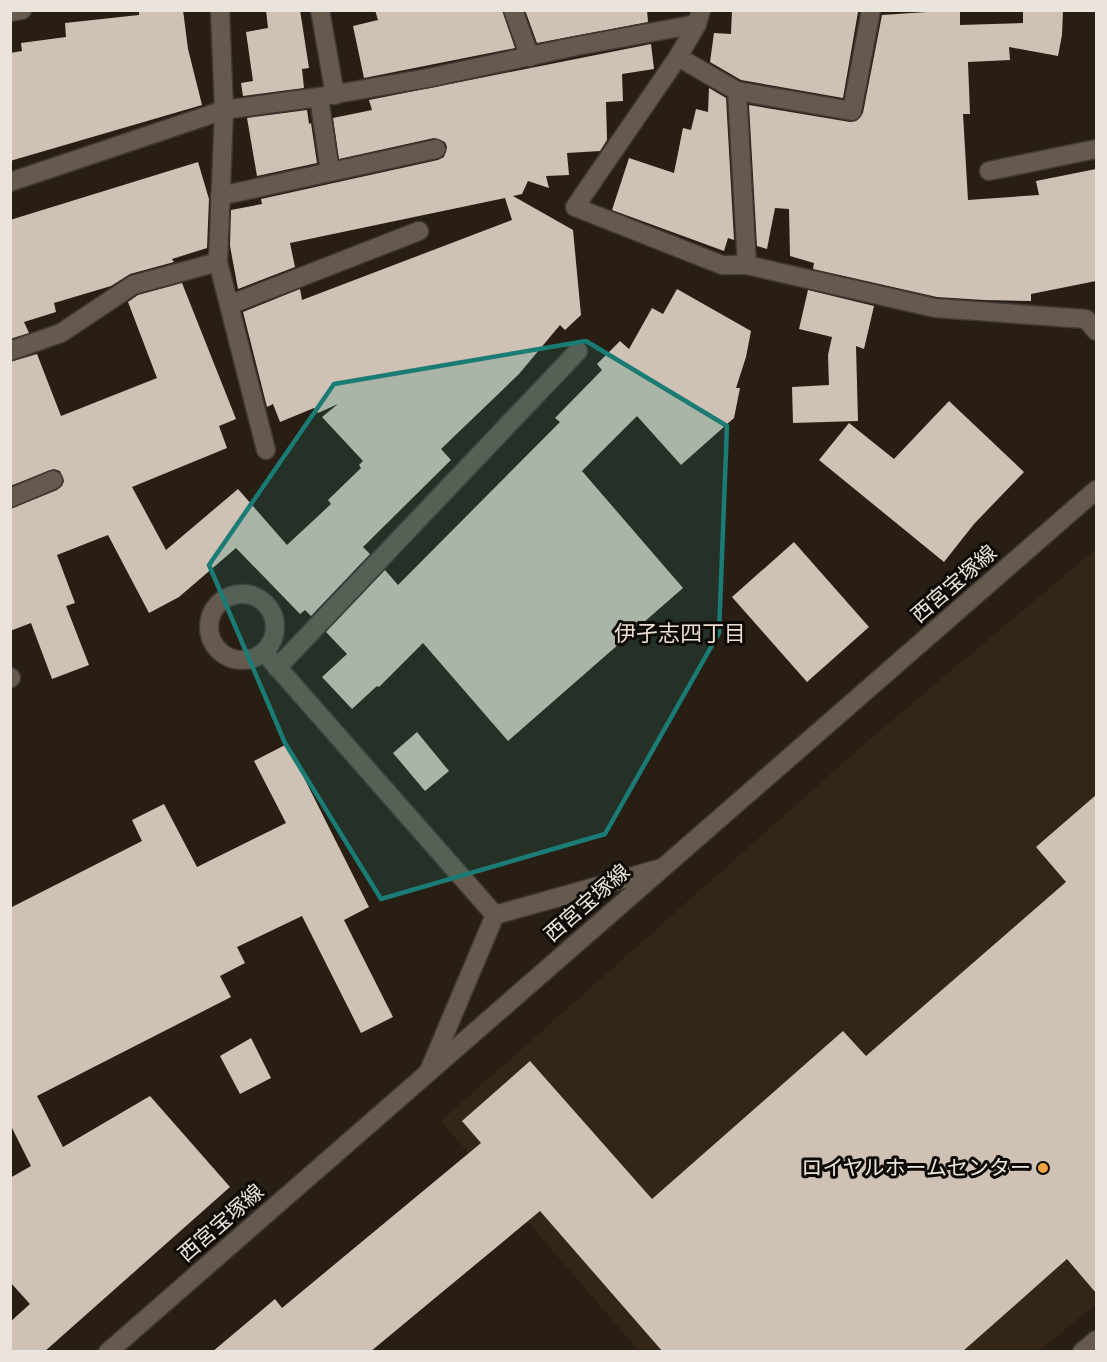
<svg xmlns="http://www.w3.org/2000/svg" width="1107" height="1362" font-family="'Archivo Narrow','Noto Sans JP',sans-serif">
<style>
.built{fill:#342617}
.building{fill:#cfc2b4}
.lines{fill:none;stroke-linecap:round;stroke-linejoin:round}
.street-casing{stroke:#403832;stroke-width:21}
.secondary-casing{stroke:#403832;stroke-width:21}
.street{stroke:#665a4e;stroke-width:18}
.secondary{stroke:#665a4e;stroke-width:18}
.marked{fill:#1a7c74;fill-opacity:0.2;stroke:#1a7c74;stroke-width:4.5;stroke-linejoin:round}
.poi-dot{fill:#f4a344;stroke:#0d0905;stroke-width:2}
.labels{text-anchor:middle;stroke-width:6;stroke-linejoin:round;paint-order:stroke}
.street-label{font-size:21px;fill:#ebe4dd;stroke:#0d0905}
.poi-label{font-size:21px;fill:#ebe4dd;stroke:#0d0905;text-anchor:end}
.neighbourhood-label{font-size:22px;fill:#ecded1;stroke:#0d0905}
</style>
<rect width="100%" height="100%" fill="#281e14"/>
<path class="built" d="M 1096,549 L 1096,1304 L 1039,1351 L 639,1351 L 441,1121 L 870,739 Z"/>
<g class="building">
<path d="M 139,10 L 183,10 L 188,49 L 202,105 L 10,161 L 10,53 L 22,51 L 21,43 L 66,37 L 65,23 L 139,15 Z"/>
<path d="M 266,10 L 300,10 L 309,68 L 302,69 L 304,88 L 243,96 L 241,83 L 253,81 L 246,32 L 268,28 Z"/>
<path d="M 375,10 L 502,10 L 515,48 L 364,78 L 353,26 L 378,20 Z"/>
<path d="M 525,10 L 647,10 L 648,22 L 537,43 Z"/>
<path d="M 732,10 L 858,12 L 843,98 L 741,80 L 710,62 L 714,33 L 731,34 Z"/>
<path d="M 927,10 L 960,10 L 960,25 L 1023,23 L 1023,10 L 1063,10 L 1062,35 L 1058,56 L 1009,47 L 1010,60 L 968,62 L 970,114 L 963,114 L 968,200 L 1039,195 L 1036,181 L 1096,169 L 1096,281 L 1031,294 L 1031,301 L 984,300 L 937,297 L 813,269 L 814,263 L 790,256 L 789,209 L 775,208 L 767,249 L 757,246 L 749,105 L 850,122 L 856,121 L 863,113 L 882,15 L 927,12 Z"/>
<path d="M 651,44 L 654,69 L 622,74 L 623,101 L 606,102 L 607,140 L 600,151 L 567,153 L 569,175 L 546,176 L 549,188 L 528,181 L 522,194 L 513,196 L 573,230 L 581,315 L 565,330 L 560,325 L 519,374 L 441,449 L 451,460 L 363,547 L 370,554 L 311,616 L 305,610 L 300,614 L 236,548 L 179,597 L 149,613 L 108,535 L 57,555 L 75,603 L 66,606 L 89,665 L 52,679 L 31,623 L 10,631 L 10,509 L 57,490 L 62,486 L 64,481 L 60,471 L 54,469 L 10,486 L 10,362 L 37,354 L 61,416 L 157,378 L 128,302 L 138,295 L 182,283 L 236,419 L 219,426 L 227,448 L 132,487 L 166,550 L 238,489 L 287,545 L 331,504 L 328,500 L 361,468 L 359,465 L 363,461 L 322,417 L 338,404 L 318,413 L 314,408 L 280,422 L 273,404 L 267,407 L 243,312 L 300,289 L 302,300 L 512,220 L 505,198 L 290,243 L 295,267 L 238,289 L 230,246 L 231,210 L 262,204 L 261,199 L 438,160 L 444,157 L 447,147 L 445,142 L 434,138 L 339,159 L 333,118 L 372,110 L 369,100 Z"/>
<path d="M 709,88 L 726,98 L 734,240 L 728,238 L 724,251 L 612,210 L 629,158 L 674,173 L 683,128 L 691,130 L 696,109 L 708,112 Z"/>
<path d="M 307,110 L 309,124 L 311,123 L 317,163 L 257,176 L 247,118 Z"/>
<path d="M 198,162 L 209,199 L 207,248 L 172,259 L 174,262 L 130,274 L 111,286 L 54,303 L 56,312 L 24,322 L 29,333 L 10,339 L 10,220 Z"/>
<path d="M 677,289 L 751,331 L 746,357 L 736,388 L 740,388 L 734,418 L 681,465 L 637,416 L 582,471 L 683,588 L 508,741 L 423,643 L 379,687 L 377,686 L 352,709 L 322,677 L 347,654 L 326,632 L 385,570 L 398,585 L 560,422 L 555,418 L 602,370 L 597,364 L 620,341 L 629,349 L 652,308 L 663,314 Z"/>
<path d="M 808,290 L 874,306 L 864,349 L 856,346 L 858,421 L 793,423 L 792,387 L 829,385 L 828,355 L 832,337 L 799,329 Z"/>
<path d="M 949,401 L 1024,472 L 974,524 L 944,562 L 819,460 L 849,423 L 894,459 Z"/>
<path d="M 794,542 L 869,627 L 807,682 L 732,597 Z"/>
<path d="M 417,732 L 449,771 L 425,791 L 393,753 Z"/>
<path d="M 287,744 L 369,907 L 344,920 L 393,1017 L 361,1033 L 302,916 L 237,947 L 245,963 L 220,976 L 231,997 L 37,1096 L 63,1147 L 150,1096 L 230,1187 L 44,1352 L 10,1352 L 10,1322 L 30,1304 L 10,1282 L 10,1178 L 31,1166 L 10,1124 L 10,908 L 142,841 L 132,820 L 164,804 L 197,867 L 286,823 L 254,761 Z"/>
<path d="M 1096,795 L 1096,1293 L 1067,1259 L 962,1352 L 663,1352 L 540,1211 L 370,1352 L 212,1352 L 275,1299 L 282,1308 L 481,1143 L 462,1121 L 530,1061 L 652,1199 L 843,1031 L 866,1056 L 1066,882 L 1036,847 Z"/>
<path d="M 251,1038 L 271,1078 L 240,1094 L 220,1056 Z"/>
</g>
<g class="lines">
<g class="street-casing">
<g id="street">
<path d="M 320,10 L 335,95"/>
<path d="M 513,10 L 530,57"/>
<path d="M 701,10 L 697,24 L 678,57 L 575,207 L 722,265 L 747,265"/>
<path d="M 10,12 L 22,10"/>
<path d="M 678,57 L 737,91 L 747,265 L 935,308 L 1086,319 L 1096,331"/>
<path d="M 737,91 L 852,111 L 871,10"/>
<path d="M 319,97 L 330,172"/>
<path d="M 989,171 L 1096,149"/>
<path d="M 10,182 L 224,110 L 319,97 L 428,78 L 577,46 L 697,24"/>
<path d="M 220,196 L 436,149"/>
<path d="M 218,262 L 266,450"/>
<path d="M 229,305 L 419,231"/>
<path d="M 10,351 L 61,333 L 133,285 L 218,262 L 224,110 L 220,10"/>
<path d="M 10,498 L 53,480"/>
<circle cx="242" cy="627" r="33"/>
<path d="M 264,652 L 495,915"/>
<path d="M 277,668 L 578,351"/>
<path d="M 10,677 L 11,678"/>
<path d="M 429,1071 L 495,915 L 662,868"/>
<path d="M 1082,1352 L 1096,1340"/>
</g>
</g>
<g class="secondary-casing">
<path id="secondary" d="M 108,1352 L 1096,490"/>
</g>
<use href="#street" class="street"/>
<use href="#secondary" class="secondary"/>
</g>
<path class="marked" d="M 586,341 L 727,426 L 719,633 L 605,834 L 381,899 L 285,743 L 209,565 L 334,384 Z"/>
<circle class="poi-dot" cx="1043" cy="1168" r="6"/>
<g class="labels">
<g class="street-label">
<text transform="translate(954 584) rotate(-41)" y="7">西宮宝塚線</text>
<text transform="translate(587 903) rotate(-41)" y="7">西宮宝塚線</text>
<text transform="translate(221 1223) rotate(-41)" y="7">西宮宝塚線</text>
</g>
<g class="poi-label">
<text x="1031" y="1175">ロイヤルホームセンター</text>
</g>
<g class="neighbourhood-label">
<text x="680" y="641">伊孑志四丁目</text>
</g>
</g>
<rect width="1107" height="1362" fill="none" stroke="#ebe4dd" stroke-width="24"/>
</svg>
